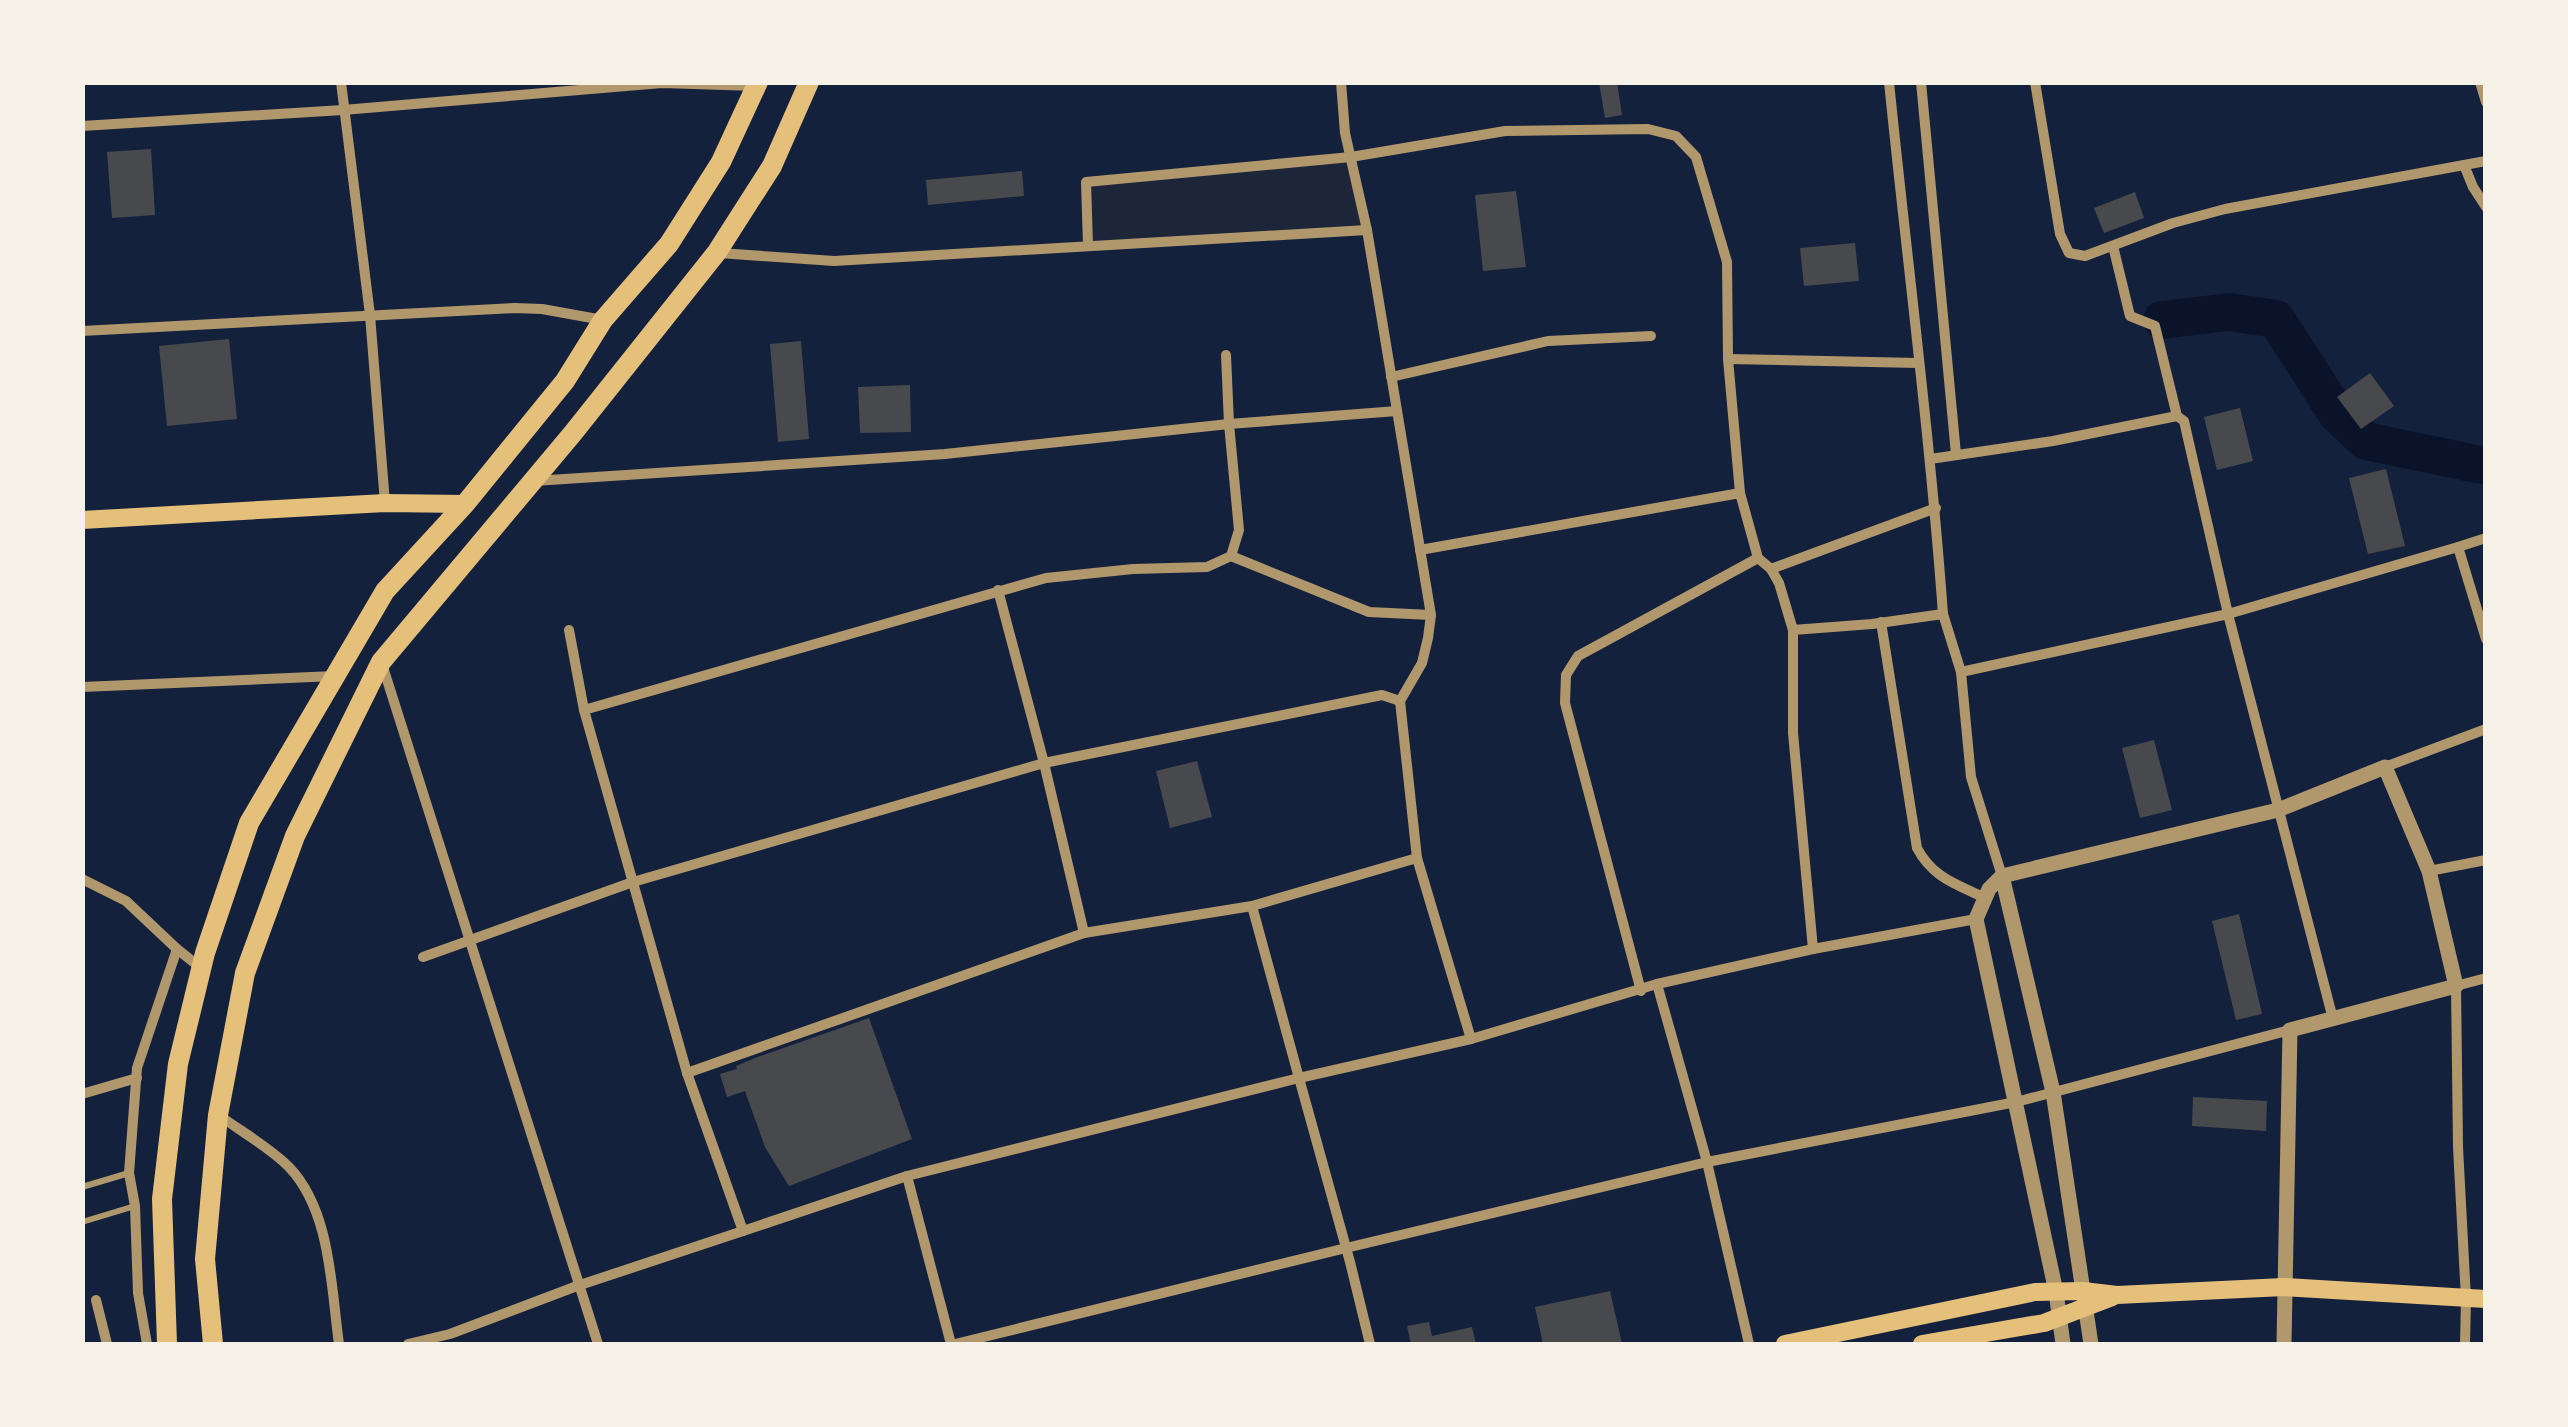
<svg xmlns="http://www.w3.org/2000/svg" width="2568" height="1427" font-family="Lato,sans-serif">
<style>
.green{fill:#1d2539}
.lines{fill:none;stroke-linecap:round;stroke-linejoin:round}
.river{stroke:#0b132b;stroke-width:38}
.building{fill:#48494c}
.service{stroke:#b1986c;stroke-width:6}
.minor{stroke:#b1986c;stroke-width:10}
.tertiary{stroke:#b1986c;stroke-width:15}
.secondary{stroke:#e5c07b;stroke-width:18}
.primary{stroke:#e5c07b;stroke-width:20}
</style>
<rect width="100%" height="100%" fill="#14213d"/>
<path class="green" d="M 1351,157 L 1367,230 L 1088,246 L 1086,182 Z"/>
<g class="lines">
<path class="river" d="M 2162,320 L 2229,312 L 2276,319 L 2337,414 L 2366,441 L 2486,466"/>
</g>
<g class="building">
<path d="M 1599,82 L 1617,82 L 1622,115 L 1605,118 Z"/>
<path d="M 151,149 L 155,215 L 112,218 L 107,152 Z"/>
<path d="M 1022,171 L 1024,196 L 928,205 L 926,180 Z"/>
<path d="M 1516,191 L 1526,267 L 1483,271 L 1475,195 Z"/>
<path d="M 2135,192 L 2144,218 L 2104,233 L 2094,208 Z"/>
<path d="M 1855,243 L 1859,281 L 1804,286 L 1800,248 Z"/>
<path d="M 229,339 L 237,419 L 167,426 L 159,346 Z"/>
<path d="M 801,341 L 809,439 L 778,442 L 770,344 Z"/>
<path d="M 2370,373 L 2394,406 L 2361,429 L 2337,397 Z"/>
<path d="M 910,385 L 911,432 L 860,433 L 858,387 Z"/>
<path d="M 2240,408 L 2253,461 L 2217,470 L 2204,417 Z"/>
<path d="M 2386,469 L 2405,546 L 2368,554 L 2349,478 Z"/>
<path d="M 2154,740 L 2172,810 L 2140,818 L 2122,748 Z"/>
<path d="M 1197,761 L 1212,817 L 1170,828 L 1156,771 Z"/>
<path d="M 2239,914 L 2262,1014 L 2236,1020 L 2212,921 Z"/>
<path d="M 869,1018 L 912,1139 L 789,1186 L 765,1147 L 745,1091 L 727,1097 L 720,1074 L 737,1069 L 736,1066 L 755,1058 Z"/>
<path d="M 2193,1097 L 2267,1101 L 2266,1131 L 2192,1126 Z"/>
<path d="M 1610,1291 L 1622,1344 L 1543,1344 L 1535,1307 Z"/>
<path d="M 1429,1322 L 1432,1336 L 1472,1327 L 1476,1344 L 1411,1344 L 1407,1326 Z"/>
</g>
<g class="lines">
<g class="service">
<path d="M 82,1187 L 129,1173"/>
<path d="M 82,1222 L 135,1206"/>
</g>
<g class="minor">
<path d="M 341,82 L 370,315 L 385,503"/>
<path d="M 1341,82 L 1345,133 L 1367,230 L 1431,615 L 1428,638 L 1422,663 L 1400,701 L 1417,858 L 1471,1039 L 1657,984 L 1813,949"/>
<path d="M 1889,82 C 1907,260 1930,436 1943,614"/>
<path d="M 1921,82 L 1956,454"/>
<path d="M 2035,82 L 2060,234 L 2069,253 L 2085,256 L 2173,223 L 2225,209 L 2464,165"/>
<path d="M 2480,82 L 2486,102"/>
<path d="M 82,126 L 343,110 L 662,83 L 755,86"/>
<path d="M 2486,161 L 2464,165 L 2473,187 L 2486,207"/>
<path d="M 1088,246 L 1086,182 L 1351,157 L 1505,131 L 1648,129 L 1676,136 L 1696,157 L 1727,262 L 1728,359 L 1740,493"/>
<path d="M 2113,246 L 2130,316 L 2155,326 L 2177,416"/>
<path d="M 719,253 L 834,261 L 1367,230"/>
<path d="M 82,331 L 515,308 L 542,309 L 603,320"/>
<path d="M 1728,359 L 1918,363"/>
<path d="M 1391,377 L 1548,341 L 1651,336"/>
<path d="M 1930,459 L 2053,441 L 2177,416 L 2184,421 L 2228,614 L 2458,547 L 2486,639"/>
<path d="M 534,481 L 945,454 L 1229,424 L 1397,411"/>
<path d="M 2458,547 L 2486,538"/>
<path d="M 1420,550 L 1740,493 L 1758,558 L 1771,569 L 1779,583 L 1793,630 L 1793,733 L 1813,949 L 1976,919"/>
<path d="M 1231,556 L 1369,612 L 1431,615"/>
<path d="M 1771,569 L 1936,508"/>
<path d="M 998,590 L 1044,763 L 1084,933 L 1252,906 L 1299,1078 L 1471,1039"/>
<path d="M 1881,622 L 1917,848 C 1933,878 1956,884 1985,898"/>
<path d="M 569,630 L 584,710 L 687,1073 L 743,1231 L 907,1176"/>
<path d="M 1793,630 L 1872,624 L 1943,614 L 1961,672"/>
<path d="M 382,664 L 598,1344"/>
<path d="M 82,687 L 335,676"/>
<path d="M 584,710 L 1046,578 L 1133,569 L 1207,567 L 1231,556 L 1239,530 L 1229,424 L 1226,355"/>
<path d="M 2385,767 L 2486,729"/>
<path d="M 2429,871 L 2486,860"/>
<path d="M 2002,876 L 1971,777 L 1961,672 L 2228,614 L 2333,1019"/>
<path d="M 82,879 L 126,901 L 177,949 L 201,968"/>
<path d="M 1252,906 L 1417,858"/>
<path d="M 423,957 L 633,882 L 1044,763 L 1382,695 L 1400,701"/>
<path d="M 1657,984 L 1707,1162 L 2016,1102 L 2290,1030"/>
<path d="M 1641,991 L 1565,703 L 1566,675 L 1578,656 L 1758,558"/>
<path d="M 687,1073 L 1084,933"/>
<path d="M 82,1094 L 137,1078"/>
<path d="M 220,1116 C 242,1132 269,1147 289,1167 C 331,1211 331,1287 339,1344"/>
<path d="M 96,1300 L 107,1344"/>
<path d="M 147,1344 L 138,1293 L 135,1206 L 129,1173 L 137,1068 L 177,949"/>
<path d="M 408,1344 L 450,1334 L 577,1286 L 743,1231"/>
<path d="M 951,1344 L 907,1176 L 1299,1078 L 1350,1262 L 1370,1344"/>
<path d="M 955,1344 L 1346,1248 L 1707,1162 L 1749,1344"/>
<path d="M 2465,1344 L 2466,1299 L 2458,1147 L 2456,986 L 2486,978"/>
</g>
<g class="tertiary">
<path d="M 2002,876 L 2053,1092 L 2091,1344"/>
<path d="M 2063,1344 L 2056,1292 L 1976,919 L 1989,889 L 2002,876 L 2278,810 L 2385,767 L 2429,871 L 2456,986 L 2290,1030 L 2284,1344"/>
</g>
<g class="secondary">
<path d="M 82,520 L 385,503 L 465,504"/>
<path d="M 1785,1344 L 2035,1292 L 2083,1291 L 2117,1295 L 2284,1287 L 2486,1299"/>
<path d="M 1922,1344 L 2044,1323 L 2112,1297"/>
</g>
<g class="primary">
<path d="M 167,1344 L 162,1199 L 178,1064 L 205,953 L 249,823 L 385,591 L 465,504 L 565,381 L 603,320 L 669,244 L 721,162 L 758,82"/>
<path d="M 213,1344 L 205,1259 L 218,1115 L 245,973 L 295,836 L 381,662 L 573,433 L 717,252 L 772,166 L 809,82"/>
</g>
</g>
<rect width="2568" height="1427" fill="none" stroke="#f6f1e7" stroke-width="170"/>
</svg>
